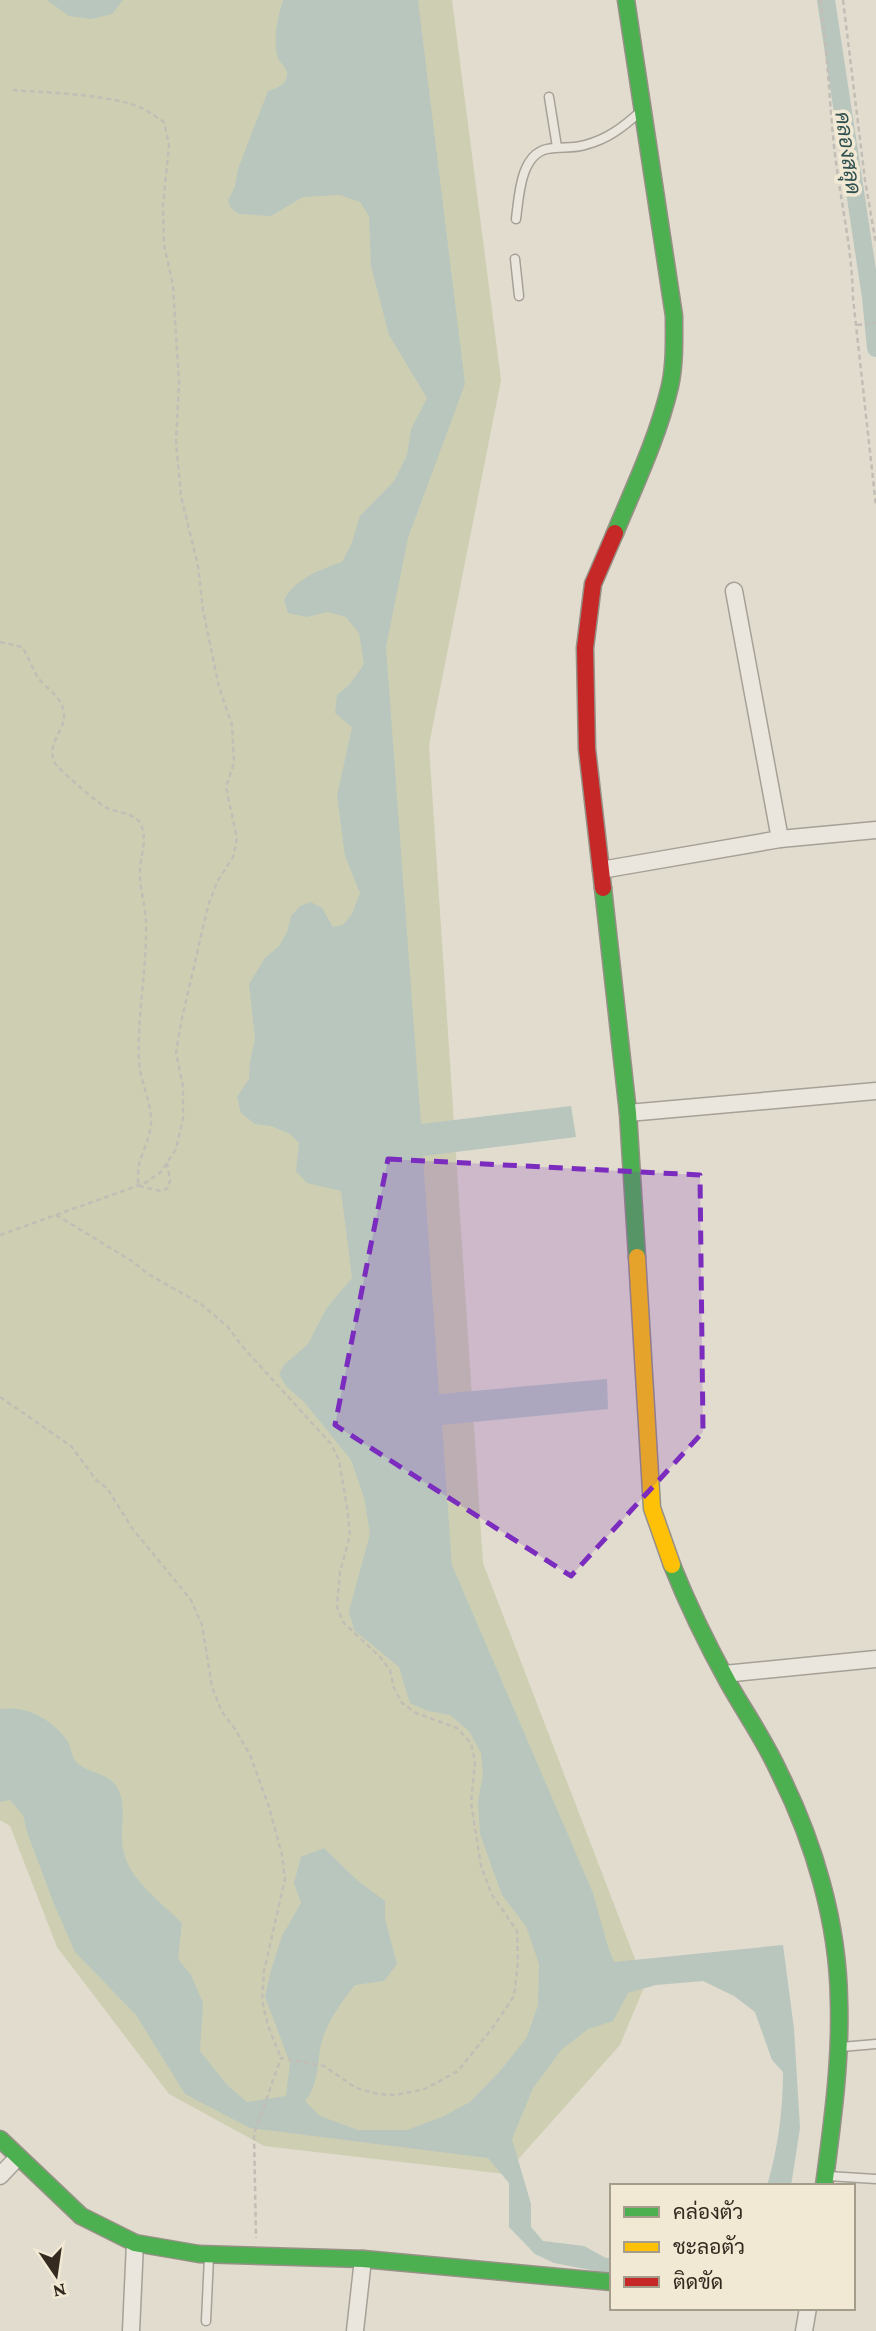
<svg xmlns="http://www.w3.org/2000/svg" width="876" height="2331" font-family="'Crimson Pro',Sarabun,serif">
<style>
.green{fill:#cecfb2}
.water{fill:#b8c6be}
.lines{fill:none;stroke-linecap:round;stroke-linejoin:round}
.canal{stroke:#b8c6be;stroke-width:18}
.lane-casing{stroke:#a6a197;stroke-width:11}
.street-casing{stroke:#a6a197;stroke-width:19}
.fast-casing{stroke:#969086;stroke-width:19}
.slow-casing{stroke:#969086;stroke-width:19}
.jam-casing{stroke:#969086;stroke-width:19}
.path{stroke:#c2bdb5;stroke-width:2.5;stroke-dasharray:5 3.5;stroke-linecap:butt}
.lane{stroke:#eae6de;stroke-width:8}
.street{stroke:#eae6de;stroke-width:16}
.fast{stroke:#4caf50;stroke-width:16}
.slow{stroke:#ffc107;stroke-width:16}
.jam{stroke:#c62828;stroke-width:16}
.marked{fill:#7b2cbf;fill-opacity:0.2;stroke:#7b2cbf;stroke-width:5;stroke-dasharray:14 9;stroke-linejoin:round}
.labels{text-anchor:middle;stroke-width:7;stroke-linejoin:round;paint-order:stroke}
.water-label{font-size:21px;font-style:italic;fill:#315150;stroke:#f1e9d4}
</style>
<rect width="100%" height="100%" fill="#e1dcce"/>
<path class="green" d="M 0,0 L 452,0 L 501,380 L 429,745 L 483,1563 L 645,1985 L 620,2045 L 505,2174 L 264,2146 L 169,2094 L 57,1947 L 10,1826 L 0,1820 Z"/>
<g class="water">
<path d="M 47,0 L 123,0 L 112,14 L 91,19 L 69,16 Z"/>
<path d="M 283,0 L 418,0 L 465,384 L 408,538 L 386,647 L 421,1124 L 571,1106 L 576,1137 L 423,1156 L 439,1394 L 607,1379 L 608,1409 L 442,1425 L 452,1565 L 593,1893 L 608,1947 L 614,1962 L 783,1945 L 794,2029 L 800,2128 L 791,2186 L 767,2186 C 778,2148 783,2111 783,2072 L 772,2060 L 755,2012 L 734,1996 L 703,1981 L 656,1985 L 628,1993 L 613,2021 L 588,2029 L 561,2050 L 533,2088 L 512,2139 L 531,2204 L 531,2227 L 543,2241 L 584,2246 L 606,2258 L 612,2258 L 612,2274 L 554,2263 L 535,2254 L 509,2227 L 509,2183 L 488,2158 L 250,2128 L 185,2094 L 136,2015 L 75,1952 L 54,1904 L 27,1832 L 23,1815 L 10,1800 L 0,1802 L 0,1709 C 27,1705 53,1720 68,1742 C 71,1748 72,1757 76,1762 C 90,1775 111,1772 119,1791 C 127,1810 119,1829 123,1849 C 128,1879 162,1903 182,1923 L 178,1959 L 191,1975 L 203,2003 L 200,2051 L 227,2085 L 247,2102 L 286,2096 L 290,2063 L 265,1997 L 271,1970 L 282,1936 L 301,1903 L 294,1883 L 301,1857 L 324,1848 L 357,1880 L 385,1901 L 385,1919 L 397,1964 L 384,1981 L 355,1985 C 342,2001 330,2018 323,2037 C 316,2059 321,2082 305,2101 L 320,2116 L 358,2130 L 407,2130 L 442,2117 L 470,2102 L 501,2070 L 527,2037 L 538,2005 L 539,1964 L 526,1926 L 502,1895 L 480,1834 L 478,1802 L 483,1774 L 481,1753 L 469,1731 L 450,1715 L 428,1711 L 410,1703 L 399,1667 L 354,1630 L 349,1611 L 370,1534 L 364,1497 L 351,1460 L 305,1403 L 286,1386 L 279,1374 L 284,1365 L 308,1344 L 326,1309 L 352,1278 L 341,1191 L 307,1183 L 296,1171 L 299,1143 L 290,1134 L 271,1126 L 255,1124 L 241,1113 L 237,1097 L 249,1079 L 250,1062 L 255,1038 L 249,984 L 265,958 L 279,946 L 287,932 L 291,916 L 300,906 L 311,902 L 322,908 L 333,927 L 343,925 L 352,914 L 360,893 L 345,856 L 337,796 L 352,727 L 335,713 L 337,695 L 350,684 L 364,664 L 359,633 L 346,617 L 328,612 L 307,617 L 288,613 L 284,600 C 295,579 321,569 342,562 L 351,545 L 360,516 L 394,481 L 407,455 L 411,429 L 427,398 L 389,335 L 371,266 L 369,216 L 360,202 L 340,195 L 303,197 L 271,216 L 239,214 L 231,208 L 228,201 L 235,186 L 238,169 L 268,91 C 275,88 283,87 286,79 C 291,68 279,65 277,55 C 273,36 278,18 283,0 Z"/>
</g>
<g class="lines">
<path class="canal" d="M 826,0 L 871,297 L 876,348"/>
<g class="lane-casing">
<g id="lane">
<path d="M 549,97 L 557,147"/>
<path d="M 516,219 C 519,197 520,155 547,149 C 560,146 573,149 585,145 C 608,139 623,127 640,112"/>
<path d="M 515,259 L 519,296"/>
<path d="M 841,2047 L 876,2044"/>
<path d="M 828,2176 L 876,2179"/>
<path d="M 206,2321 L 209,2257"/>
</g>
</g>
<g class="street-casing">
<g id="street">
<path d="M 780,839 L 876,830"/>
<path d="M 601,870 L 780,839 L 734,591"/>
<path d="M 628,1113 L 876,1091"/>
<path d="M 724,1674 L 876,1659"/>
<path d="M 0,2176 L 18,2157"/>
<path d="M 131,2331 L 135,2243"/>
<path d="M 355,2331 L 363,2259"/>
<path d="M 804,2331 L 808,2308"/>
</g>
</g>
<g class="fast-casing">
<g id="fast">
<path d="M 615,533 C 635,485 658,437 670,386 C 675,363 674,339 674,316 L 626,0"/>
<path d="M 603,888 L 628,1113 L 637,1257"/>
<path d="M 672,1565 C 688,1605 708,1646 729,1684 C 746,1714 765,1741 779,1772 C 814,1842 838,1922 839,2001 C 841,2063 832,2125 824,2186"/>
<path d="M 0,2139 L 81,2216 L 135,2243 L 199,2254 L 363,2259 L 612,2282"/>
</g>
</g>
<g class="slow-casing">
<path id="slow" d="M 637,1257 L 652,1508 L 672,1565"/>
</g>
<g class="jam-casing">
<path id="jam" d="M 603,888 L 587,749 L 585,648 L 593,584 L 615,533"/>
</g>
<g class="path">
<path d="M 820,0 C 828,51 829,103 835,155 C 841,203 852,249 853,298 L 876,506"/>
<path d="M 843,0 L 865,180 L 876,244"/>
<path d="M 857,325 L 876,323"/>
<path d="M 0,642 L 22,647 C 29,657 33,672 40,680 C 49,691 62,697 64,713 C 66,731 45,743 55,763 C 58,769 101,806 107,808 C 117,813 133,812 140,823 C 149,840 139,858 140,875 C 140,891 146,907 146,923 C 147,969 137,1015 139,1061 C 140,1080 150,1099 151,1118 C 152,1135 143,1149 139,1165 C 138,1171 138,1179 138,1186"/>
<path d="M 139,1186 L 161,1191 L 168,1188 L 170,1180 L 167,1163"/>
<path d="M 56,1215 L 132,1261 L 148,1274 L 201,1304 L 228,1327 L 242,1346 L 331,1444 L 339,1460 L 347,1507 L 350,1535 L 340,1572 L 337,1607 L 343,1622 L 380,1657 L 390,1670 L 394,1688 L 402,1703 L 416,1713 L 457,1728 L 471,1743 L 475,1762 L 471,1803 L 481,1866 L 491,1893 L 517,1931 L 518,1962 L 514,1996 L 494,2026 L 458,2071 L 425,2089 L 396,2095 L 378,2094 L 356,2088 L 324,2066 L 281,2058 L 254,2134 L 256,2238"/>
<path d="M 0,1235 L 145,1183 L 161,1172 L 176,1149 L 183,1119 L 183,1087 L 176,1052 L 182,1018 L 208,906 L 217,882 L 233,857 L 237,838 L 226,787 L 234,763 L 232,725 L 219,687 L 203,610 L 198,566 L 181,496 L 176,442 L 179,383 L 173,285 L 164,245 L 163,205 L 169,145 L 164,122 C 158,118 152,114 146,110 C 115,94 48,93 12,90"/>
<path d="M 0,1397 L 71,1446 L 96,1480 L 107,1488 L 132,1528 L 191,1600 L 202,1625 L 212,1687 L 222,1712 L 235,1729 L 250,1755 L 269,1807 L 282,1855 L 285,1879 L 264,1971 L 262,2000 L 268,2026 L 281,2058"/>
</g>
<use href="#lane" class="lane"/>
<use href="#street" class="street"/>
<use href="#fast" class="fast"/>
<use href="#slow" class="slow"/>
<use href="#jam" class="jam"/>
</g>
<path class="marked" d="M 388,1159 L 700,1175 L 703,1432 L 571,1576 L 335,1425 Z"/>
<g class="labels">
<g class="water-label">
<text transform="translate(848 153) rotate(82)" y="7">คลองสลุด</text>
</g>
</g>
<rect x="610" y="2184" width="245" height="126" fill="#f1e9d4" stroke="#a59d8c" stroke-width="2"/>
<rect x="624" y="2207" width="35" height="10" fill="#4caf50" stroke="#a59d8c" stroke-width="2"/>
<text x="673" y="2219" font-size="21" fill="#342a20">คล่องตัว</text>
<rect x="624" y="2242" width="35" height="10" fill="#ffc107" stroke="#a59d8c" stroke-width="2"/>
<text x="673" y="2254" font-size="21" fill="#342a20">ชะลอตัว</text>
<rect x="624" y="2277" width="35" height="10" fill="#c62828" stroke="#a59d8c" stroke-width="2"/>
<text x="673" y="2289" font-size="21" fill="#342a20">ติดขัด</text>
<g transform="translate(56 2275) rotate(167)" stroke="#f1e9d4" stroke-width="5" paint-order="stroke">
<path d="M0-5L12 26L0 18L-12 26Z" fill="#342a20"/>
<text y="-10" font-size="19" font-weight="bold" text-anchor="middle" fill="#342a20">N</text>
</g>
</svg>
